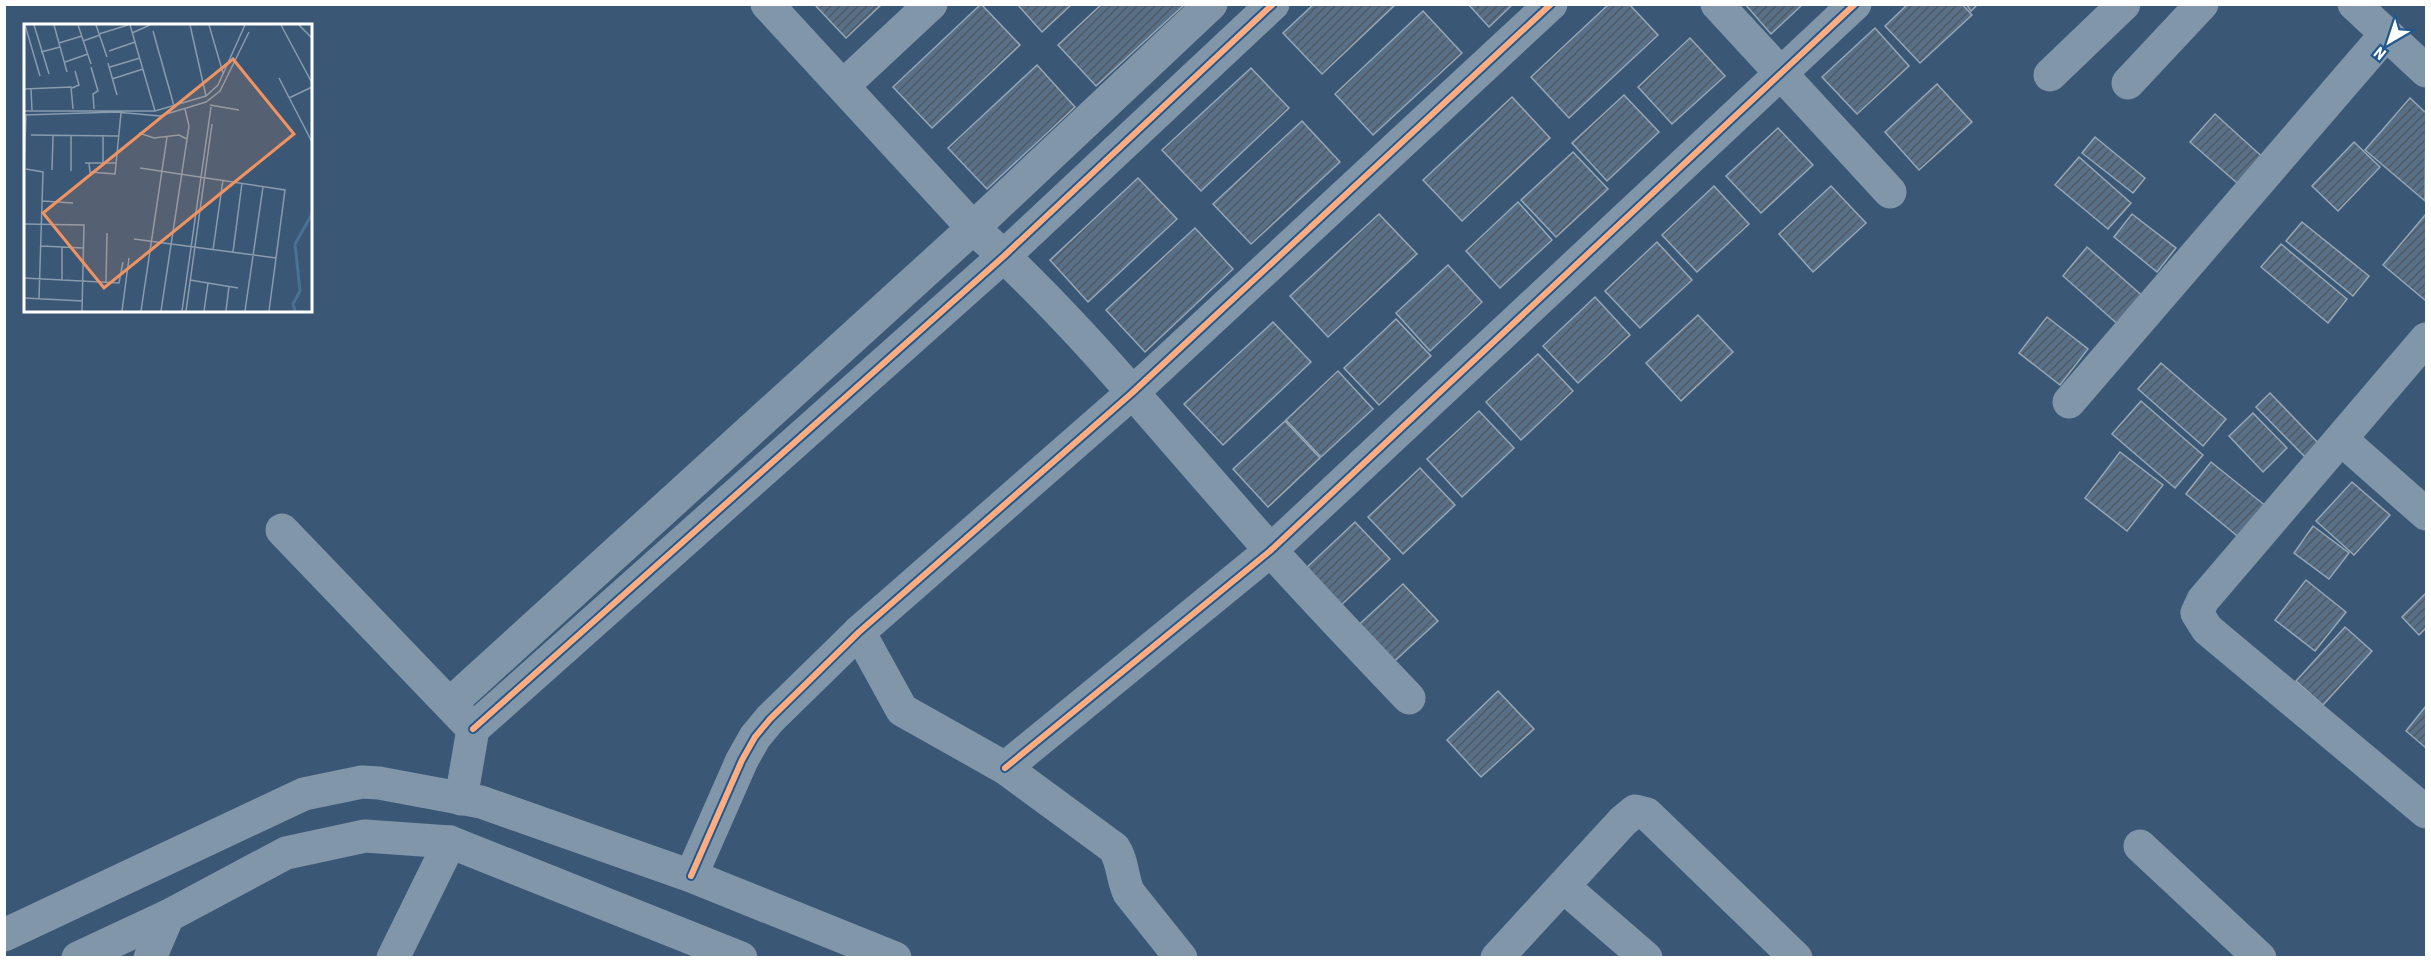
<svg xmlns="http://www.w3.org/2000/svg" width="2431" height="962" font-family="'Roboto Condensed',sans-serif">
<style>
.building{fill:url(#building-hatch);stroke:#96a7b7;stroke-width:1.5}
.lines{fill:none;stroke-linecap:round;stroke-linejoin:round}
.minor{stroke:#8196a9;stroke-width:33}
.cycleway-casing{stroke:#21598e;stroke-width:10}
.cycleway{stroke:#ffac80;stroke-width:6}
.inset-river{fill:none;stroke:#4a7095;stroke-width:3}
.inset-road{fill:none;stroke:#899bad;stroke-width:1.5}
.view{fill:#f09361;fill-opacity:0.15;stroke:#f09361;stroke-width:3}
.inset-edge{fill:none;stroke:#fff;stroke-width:3}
</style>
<defs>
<pattern id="building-hatch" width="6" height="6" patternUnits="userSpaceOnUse" patternTransform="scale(1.5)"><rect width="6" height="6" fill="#587087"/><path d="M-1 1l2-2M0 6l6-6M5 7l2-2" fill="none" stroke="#515a64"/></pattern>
</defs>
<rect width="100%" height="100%" fill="#3a5876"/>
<g class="building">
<path d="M 814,4 L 882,4 L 846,38 Z"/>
<path d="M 981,4 L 1020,45 L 932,128 L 893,87 Z"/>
<path d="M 1017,4 L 1072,4 L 1042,32 Z"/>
<path d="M 1102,4 L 1185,4 L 1096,86 L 1058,45 Z"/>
<path d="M 1314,4 L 1396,4 L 1322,74 L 1283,33 Z"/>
<path d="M 1468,4 L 1513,4 L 1489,27 Z"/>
<path d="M 1609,4 L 1629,4 L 1658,35 L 1569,118 L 1531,77 Z"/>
<path d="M 1745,4 L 1803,4 L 1771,34 Z"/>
<path d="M 1908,4 L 1962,4 L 1972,15 L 1920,63 L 1885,26 Z"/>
<path d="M 1966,4 L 1978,4 L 1971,11 Z"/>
<path d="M 1423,11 L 1462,53 L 1373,135 L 1335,94 Z"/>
<path d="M 1875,28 L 1909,66 L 1857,114 L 1822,77 Z"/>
<path d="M 1690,38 L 1725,76 L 1672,124 L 1638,87 Z"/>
<path d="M 1037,65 L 1075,107 L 987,189 L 948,148 Z"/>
<path d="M 1251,68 L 1289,108 L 1201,191 L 1162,150 Z"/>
<path d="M 1937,84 L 1972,122 L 1919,170 L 1885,132 Z"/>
<path d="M 1624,95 L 1659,132 L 1607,181 L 1572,143 Z"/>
<path d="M 1512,97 L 1550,138 L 1462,221 L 1423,180 Z"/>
<path d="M 2410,98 L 2426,113 L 2425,201 L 2365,150 Z"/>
<path d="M 2215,114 L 2268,162 L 2244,189 L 2190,142 Z"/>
<path d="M 1302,121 L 1340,162 L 1251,244 L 1213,204 Z"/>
<path d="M 1778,128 L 1813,165 L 1761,213 L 1726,176 Z"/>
<path d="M 2095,137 L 2145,178 L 2133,193 L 2082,153 Z"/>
<path d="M 2354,142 L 2380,167 L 2338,211 L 2312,186 Z"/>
<path d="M 1573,152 L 1608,189 L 1556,237 L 1521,200 Z"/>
<path d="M 2079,157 L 2131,203 L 2108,229 L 2055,185 Z"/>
<path d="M 1138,178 L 1177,219 L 1088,302 L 1050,260 Z"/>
<path d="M 1714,186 L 1749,224 L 1697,272 L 1662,235 Z"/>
<path d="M 1831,186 L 1866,223 L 1813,272 L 1779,234 Z"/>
<path d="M 1518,202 L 1552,240 L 1500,288 L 1466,251 Z"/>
<path d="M 1379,214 L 1417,254 L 1328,337 L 1290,296 Z"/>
<path d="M 2132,214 L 2176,248 L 2157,272 L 2114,237 Z"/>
<path d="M 2426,214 L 2426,301 L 2383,265 Z"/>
<path d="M 2302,222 L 2369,276 L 2353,296 L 2286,241 Z"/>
<path d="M 1195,228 L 1233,269 L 1145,352 L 1106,310 Z"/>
<path d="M 1657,242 L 1692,280 L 1640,328 L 1605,291 Z"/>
<path d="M 2281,244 L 2347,299 L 2328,323 L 2261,267 Z"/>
<path d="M 2087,247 L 2146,299 L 2121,327 L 2063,276 Z"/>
<path d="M 1448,265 L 1482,302 L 1430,351 L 1396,313 Z"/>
<path d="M 1595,297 L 1630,335 L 1578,383 L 1543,346 Z"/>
<path d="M 1698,315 L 1733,352 L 1681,401 L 1646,363 Z"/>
<path d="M 2047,317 L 2088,349 L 2060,385 L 2019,353 Z"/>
<path d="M 1396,319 L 1431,356 L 1379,405 L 1344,368 Z"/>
<path d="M 1273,322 L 1311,362 L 1223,445 L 1184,404 Z"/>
<path d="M 1538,354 L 1573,391 L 1521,440 L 1486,402 Z"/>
<path d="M 2161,363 L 2226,419 L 2203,446 L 2138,389 Z"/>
<path d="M 1338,371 L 1373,409 L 1321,457 L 1286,420 Z"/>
<path d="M 2270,393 L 2323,448 L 2309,461 L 2256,407 Z"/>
<path d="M 2141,401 L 2203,455 L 2175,488 L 2112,434 Z"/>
<path d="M 1479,411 L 1514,448 L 1462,497 L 1427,459 Z"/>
<path d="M 2253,413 L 2287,448 L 2263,472 L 2229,436 Z"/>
<path d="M 1285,421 L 1320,458 L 1268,507 L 1233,469 Z"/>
<path d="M 2120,452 L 2163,485 L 2127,531 L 2085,498 Z"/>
<path d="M 2211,462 L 2267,507 L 2241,539 L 2186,494 Z"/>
<path d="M 1420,468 L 1455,505 L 1403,554 L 1368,517 Z"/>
<path d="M 2352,482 L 2390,515 L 2354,555 L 2316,521 Z"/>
<path d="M 1355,522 L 1390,559 L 1338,608 L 1303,571 Z"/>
<path d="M 2313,526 L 2349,553 L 2329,579 L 2294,553 Z"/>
<path d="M 2306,580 L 2346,612 L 2315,651 L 2275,620 Z"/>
<path d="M 1403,584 L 1438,621 L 1386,669 L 1351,632 Z"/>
<path d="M 2426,593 L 2426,628 L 2419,635 L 2402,617 Z"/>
<path d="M 2345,627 L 2372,651 L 2323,705 L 2296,681 Z"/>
<path d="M 1498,691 L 1534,729 L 1481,777 L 1447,740 Z"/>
<path d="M 2426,706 L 2426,748 L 2406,731 Z"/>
</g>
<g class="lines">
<g class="minor">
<path d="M 767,4 L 973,228 C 1069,313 1151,415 1236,511 C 1291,575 1350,636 1409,698"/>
<path d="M 1717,4 L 1890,192"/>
<path d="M 2354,4 L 2426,71"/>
<path d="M 2050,75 L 2124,4"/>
<path d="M 2128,83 L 2202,4"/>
<path d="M 843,86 L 931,4"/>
<path d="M 2426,339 L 2203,600 L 2197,613 L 2207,629 L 2426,812"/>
<path d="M 2069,402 L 2386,34"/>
<path d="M 2341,439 L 2426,514"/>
<path d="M 282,530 L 473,729 L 461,799"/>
<path d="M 859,632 L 902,710 L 1005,768 L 1114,848 C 1123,861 1122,879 1129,893 L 1181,958"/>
<path d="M 451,703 L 973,228 L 1211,4"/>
<path d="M 473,729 L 1004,256 L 1273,4"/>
<path d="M 1005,768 L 1270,551 L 1855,4"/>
<path d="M 2140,846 L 2260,958"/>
<path d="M 691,876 L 742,760 L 755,737 L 770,719 L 859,632 L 1132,393 L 1551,4"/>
<path d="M 1564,887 L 1646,958"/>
<path d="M 4,935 L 304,794 L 362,782 L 379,783 L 481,802 L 691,876 L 895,958"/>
<path d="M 78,958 L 168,916 L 286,853 L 365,836 L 450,842 L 741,958"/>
<path d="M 150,958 L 168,916"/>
<path d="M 393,958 L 450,842"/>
<path d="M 1497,958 L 1623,821 L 1635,811 L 1647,814 L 1796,958"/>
</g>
<g class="cycleway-casing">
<g id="cycleway">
<path d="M 473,729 L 1004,256 L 1273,4"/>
<path d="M 1005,768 L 1270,551 L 1855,4"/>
<path d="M 691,876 L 742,760 L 755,737 L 770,719 L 859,632 L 1132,393 L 1551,4"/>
</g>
</g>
<use href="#cycleway" class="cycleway"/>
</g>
<g transform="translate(24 24)">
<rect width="288" height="288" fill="#3a5876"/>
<path class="inset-river" d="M 271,287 L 269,280 L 276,267 L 271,220 L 288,190"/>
<path class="inset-road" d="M 1,1 L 16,52M 10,1 L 25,50M 30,1 L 43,48M 54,1 L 67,40M 72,1 L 83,33M 106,1 L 131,87M 166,1 L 182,72M 185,1 L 199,49M 257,1 L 288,59M 275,1 L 288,14M 129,7 L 150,82M 108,9 L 126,1M 75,10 L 104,1M 59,17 L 76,11M 35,19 L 58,12M 85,27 L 111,18M 17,28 L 36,23M 41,38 L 64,30M 84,39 L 93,71M 67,43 L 74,67 L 69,70 L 70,85M 86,43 L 116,34M 255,54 L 288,118M 88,55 L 119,45M 48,64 L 55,61 L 51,47M 0,65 L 47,63 L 49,85M 7,65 L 8,86M 265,74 L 288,63M 186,81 L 215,86M 0,87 L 131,87 L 182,72 L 194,61 L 221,1M 0,91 L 92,88 L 136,92 L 182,78 L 196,67 L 225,8M 115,109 L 130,114 L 155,111 L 163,115M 7,111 L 94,112M 79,111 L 79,139M 61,139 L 92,139M 65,139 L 66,148 L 91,150 L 97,89M 116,144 L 261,166 L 245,287M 2,145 L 19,148 L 15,275M 28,146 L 29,112M 47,147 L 47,111M 0,149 L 2,91M 18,177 L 49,179M 0,200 L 60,201 L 58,287M 110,215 L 252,234M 17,222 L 59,224M 189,226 L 199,156M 209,228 L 218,159M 0,254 L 95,259 L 99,238M 38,256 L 38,223M 166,256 L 214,264M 82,258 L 83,209M 0,274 L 59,277M 98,287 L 105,234M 117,287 L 143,113M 137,287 L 165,102 L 161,85M 158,287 L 187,83M 162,287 L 188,100M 180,287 L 184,259M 202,287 L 205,262M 221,287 L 239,163"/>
<path class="view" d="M 209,35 L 270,110 L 80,264 L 19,189 Z"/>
<rect width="288" height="288" class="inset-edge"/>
</g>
<rect width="2431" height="962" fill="none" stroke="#ffffff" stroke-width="12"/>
<g transform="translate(2389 42) rotate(219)" stroke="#21598e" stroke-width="4.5" paint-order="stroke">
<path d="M0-4.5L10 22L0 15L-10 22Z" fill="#ffffff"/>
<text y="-9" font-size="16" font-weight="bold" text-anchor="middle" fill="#ffffff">N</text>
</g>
</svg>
